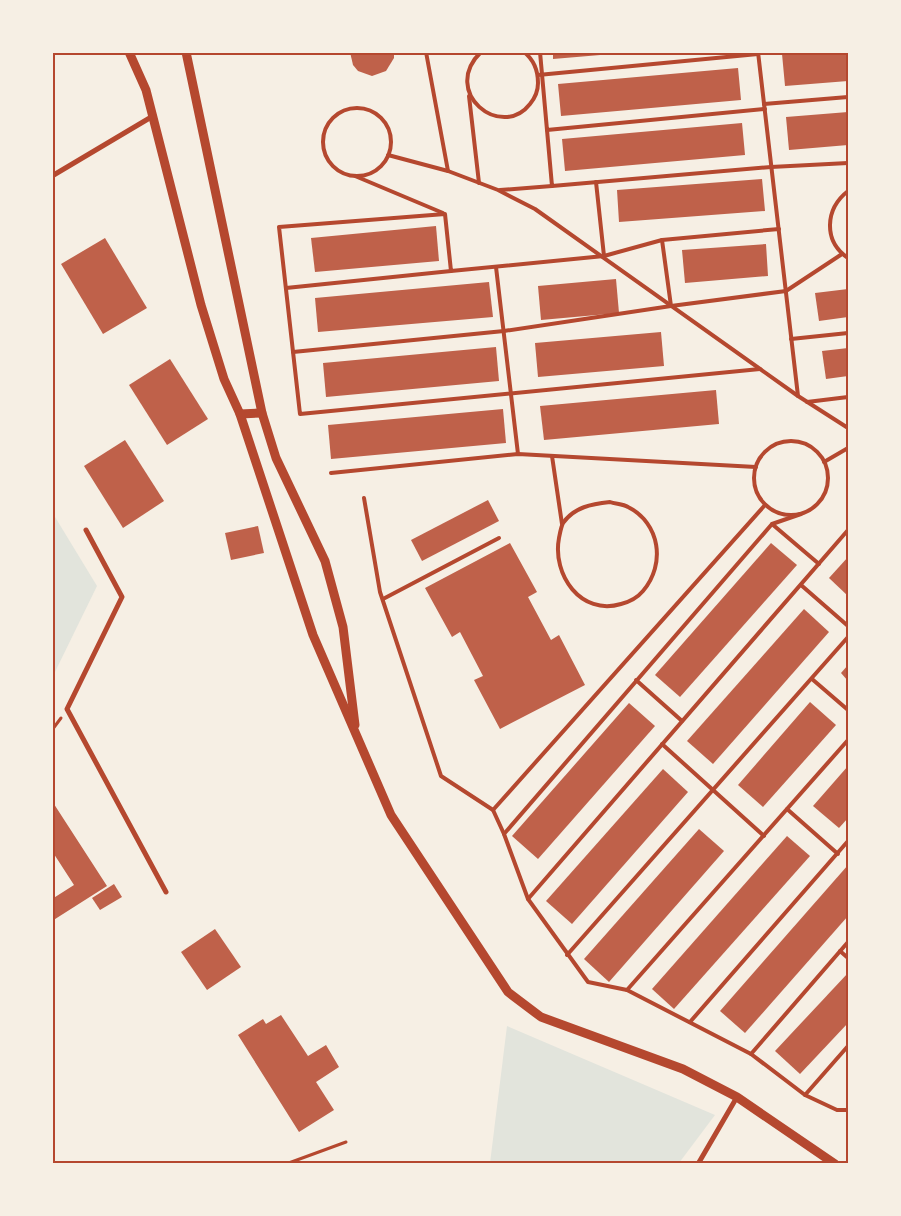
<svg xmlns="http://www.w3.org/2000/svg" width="901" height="1216" font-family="'Fira Sans Condensed',sans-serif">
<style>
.green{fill:#e2e4dc}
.building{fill:#bf614a}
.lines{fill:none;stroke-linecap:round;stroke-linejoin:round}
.path{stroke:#b5482f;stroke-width:3}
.service{stroke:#b5482f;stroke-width:4}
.minor{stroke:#b5482f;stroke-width:5}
.tertiary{stroke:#b5482f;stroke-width:9}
.neatline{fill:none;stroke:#b5482f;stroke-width:2}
</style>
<rect width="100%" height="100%" fill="#f6efe4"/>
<g class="green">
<path d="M 52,512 L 97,586 L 53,676 L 52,676 Z"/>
<path d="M 507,1026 L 715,1115 L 679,1163 L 490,1163 Z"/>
</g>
<g class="building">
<path d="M 350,52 L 394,52 L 394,58 L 386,71 L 372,76 L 358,71 L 353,65 Z"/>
<path d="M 553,52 L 612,52 L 612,54 L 553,59 Z"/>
<path d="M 796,52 L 848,52 L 848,81 L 785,86 L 782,54 Z"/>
<path d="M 738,68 L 741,100 L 561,116 L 558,84 Z"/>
<path d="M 848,112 L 848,145 L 789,150 L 786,117 Z"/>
<path d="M 742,123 L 745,155 L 565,171 L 562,139 Z"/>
<path d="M 762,179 L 765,211 L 619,222 L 617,190 Z"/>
<path d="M 436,226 L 439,261 L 315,272 L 311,238 Z"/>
<path d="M 105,238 L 147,308 L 103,334 L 61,264 Z"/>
<path d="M 766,244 L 768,276 L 685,283 L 682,250 Z"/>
<path d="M 616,279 L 619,313 L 541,320 L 538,286 Z"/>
<path d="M 489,282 L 493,317 L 318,332 L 315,298 Z"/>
<path d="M 848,289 L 848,317 L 819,321 L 815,293 Z"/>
<path d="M 661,332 L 664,366 L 538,377 L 535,343 Z"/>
<path d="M 496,347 L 499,381 L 326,397 L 323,363 Z"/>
<path d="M 848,348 L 848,376 L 826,379 L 822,351 Z"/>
<path d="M 170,359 L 208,419 L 167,445 L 129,385 Z"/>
<path d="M 716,390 L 719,424 L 544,440 L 540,406 Z"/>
<path d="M 503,409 L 506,443 L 331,459 L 328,425 Z"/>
<path d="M 125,440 L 164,501 L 123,528 L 84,466 Z"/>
<path d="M 488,500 L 499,521 L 422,561 L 411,540 Z"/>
<path d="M 258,526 L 264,553 L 231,560 L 225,533 Z"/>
<path d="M 510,543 L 537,592 L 528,597 L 551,640 L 559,635 L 585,685 L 500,729 L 474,680 L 483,676 L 460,632 L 452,637 L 425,588 Z"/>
<path d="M 771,543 L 797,565 L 680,697 L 655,675 Z"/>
<path d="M 848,557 L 848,596 L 829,578 Z"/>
<path d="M 804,609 L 829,632 L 713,764 L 687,741 Z"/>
<path d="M 848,665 L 848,681 L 841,673 Z"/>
<path d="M 810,702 L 836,725 L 763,807 L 738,785 Z"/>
<path d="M 629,703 L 655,726 L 538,859 L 512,836 Z"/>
<path d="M 848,766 L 848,818 L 839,828 L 813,806 Z"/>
<path d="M 663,769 L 688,792 L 572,924 L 546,901 Z"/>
<path d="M 52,801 L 107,886 L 52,921 L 52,899 L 74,885 L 52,851 Z"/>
<path d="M 699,829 L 724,851 L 609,982 L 584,959 Z"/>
<path d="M 787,836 L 810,856 L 674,1009 L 652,989 Z"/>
<path d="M 848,865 L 848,916 L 745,1033 L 720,1011 Z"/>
<path d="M 114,884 L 122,897 L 100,910 L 92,898 Z"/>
<path d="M 215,929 L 241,967 L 207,990 L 181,952 Z"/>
<path d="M 848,973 L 848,1023 L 800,1074 L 775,1051 Z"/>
<path d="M 281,1015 L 308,1056 L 326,1045 L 339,1067 L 316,1082 L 334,1110 L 299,1132 L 238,1035 L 263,1019 L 266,1024 Z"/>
</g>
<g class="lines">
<g class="path">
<path d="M 52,730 L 61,718"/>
<path d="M 286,1164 L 346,1142"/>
</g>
<g class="service">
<path d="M 426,52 L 448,171 L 498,190 L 535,209 L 798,396 L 848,428"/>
<path d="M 481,52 C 440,92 501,141 530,104 C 535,98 538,91 538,83 C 538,71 534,60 524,52"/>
<path d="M 540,52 L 547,130 L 765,109"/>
<path d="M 758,52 L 798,396"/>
<path d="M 538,75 L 758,54"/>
<path d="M 469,96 L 479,183"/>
<path d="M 764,104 L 848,97"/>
<circle cx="357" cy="142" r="34"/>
<path d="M 547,130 L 552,186 L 771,167 L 848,163"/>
<path d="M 388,155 L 448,171"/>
<path d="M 355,176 L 443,213"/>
<path d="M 596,182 L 604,256"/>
<path d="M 500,190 L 552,186"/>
<path d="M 848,191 C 825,209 823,241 848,258"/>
<path d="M 662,240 L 671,306 L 786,291 L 842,254"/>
<path d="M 496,267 L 518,454"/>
<path d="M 286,288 L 451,271"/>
<path d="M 791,339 L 848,333"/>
<path d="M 293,352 L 504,331 L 671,306"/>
<path d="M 760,369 L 300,414 L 279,227 L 445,214 L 451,271 L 604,256 L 662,240 L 779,229"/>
<path d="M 807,402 L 848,397"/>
<circle cx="791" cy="478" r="37"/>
<path d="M 552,456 L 562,524"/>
<path d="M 824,462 L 848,448"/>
<path d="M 331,473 L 518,454 L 756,467"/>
<path d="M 364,498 L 380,592 L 441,776 L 493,810 L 504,834"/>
<path d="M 610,502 C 615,504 623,504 628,507 C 660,523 666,564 643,591 C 638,597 629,602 621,604 C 581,616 552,575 559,538 C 560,533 561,527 563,523 C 574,507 592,504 610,502 Z"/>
<path d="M 801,514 L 772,524 L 504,834 L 528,899 L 588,982 L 627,990 L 751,1054 L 805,1095 L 837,1110 L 848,1110"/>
<path d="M 772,524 L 819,564"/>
<path d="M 801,585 L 848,626"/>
<path d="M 383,599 L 499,538"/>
<path d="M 812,679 L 848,710"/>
<path d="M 636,680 L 682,721"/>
<path d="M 662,744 L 764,836"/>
<path d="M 787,809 L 838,854"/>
<path d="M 493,810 L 765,505"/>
<path d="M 528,899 L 848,530"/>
<path d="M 840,951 L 848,958"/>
<path d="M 567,955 L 848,637"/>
<path d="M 627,990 L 848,740"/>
<path d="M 690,1022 L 848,841"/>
<path d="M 751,1054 L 848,942"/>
<path d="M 805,1095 L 848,1046"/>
</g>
<g class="minor">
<path d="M 52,176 L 153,116"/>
<path d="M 86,530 L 122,597 L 67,709 L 166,892"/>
<path d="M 698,1164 L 737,1097"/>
</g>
<g class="tertiary">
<path d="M 129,52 L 146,90 L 201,305 L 224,379 L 240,414 L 313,635 L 391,815 L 508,992 L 541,1017 L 683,1069 L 737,1097 L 835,1164"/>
<path d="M 186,52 L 262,413 L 276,458 L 325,561 L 343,627 L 355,725"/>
<path d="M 240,414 L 262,413"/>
</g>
</g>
<rect width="901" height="1216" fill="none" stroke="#f6efe4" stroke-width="108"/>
<rect x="54" y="54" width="793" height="1108" class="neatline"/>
</svg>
